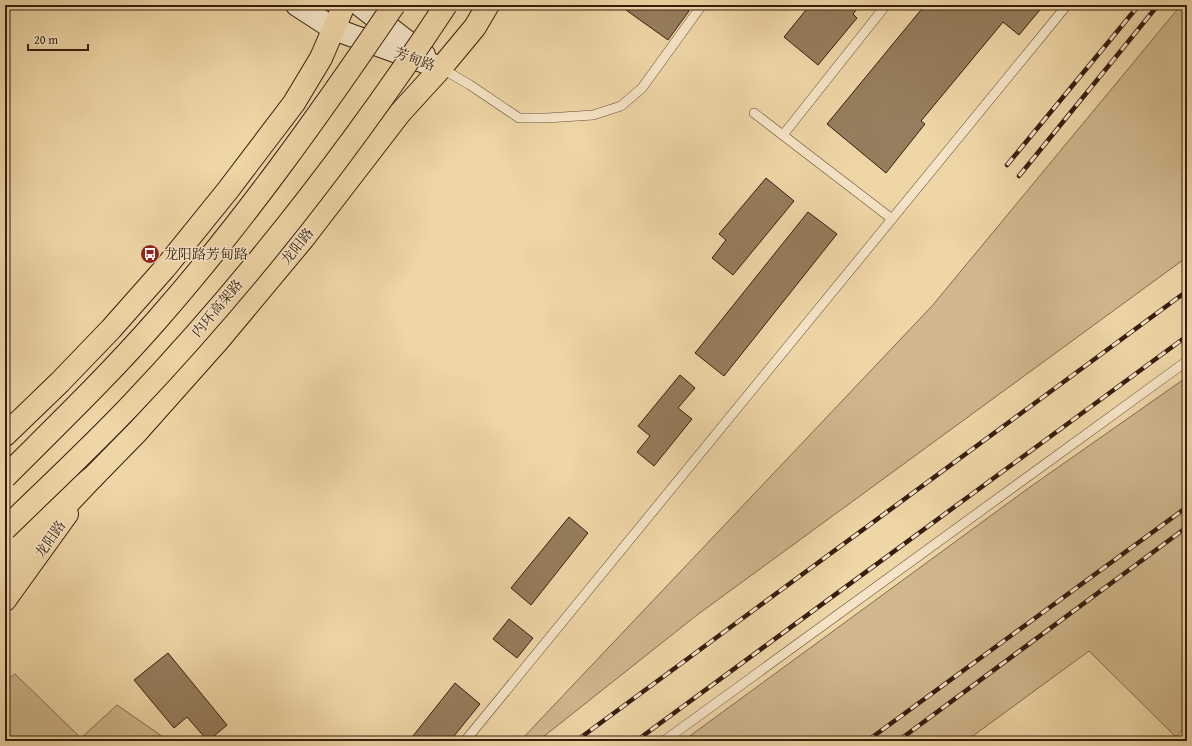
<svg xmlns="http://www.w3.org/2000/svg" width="1192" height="746" font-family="'Gentium Book Plus','Noto Serif SC',serif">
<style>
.green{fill:#d0b78d;stroke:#836a4d}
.building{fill:#967d5d;stroke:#361d0d}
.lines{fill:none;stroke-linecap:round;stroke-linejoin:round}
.service-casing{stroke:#644b34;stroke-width:10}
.secondary-casing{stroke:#361d0d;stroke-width:24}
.primary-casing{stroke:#361d0d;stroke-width:24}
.trunk-casing{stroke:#361d0d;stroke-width:24}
.service{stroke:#f5e4c6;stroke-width:9}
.secondary{stroke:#f5e4c6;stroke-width:22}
.primary{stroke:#efd6a7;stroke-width:22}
.trunk{stroke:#efd6a7;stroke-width:22}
.rail-casing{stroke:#361d0d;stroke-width:4.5}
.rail{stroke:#f5e4c6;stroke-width:3;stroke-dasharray:9;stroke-linecap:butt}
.trunk-bridge-casing{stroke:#361d0d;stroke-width:24;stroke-linecap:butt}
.trunk-bridge{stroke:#efd6a7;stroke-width:22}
.labels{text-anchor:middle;stroke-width:3;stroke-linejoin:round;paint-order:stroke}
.street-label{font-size:14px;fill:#361d0d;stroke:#f5e4c6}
.poi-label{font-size:14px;fill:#361d0d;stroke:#f5e4c6;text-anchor:start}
</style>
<rect width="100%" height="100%" fill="#efd6a7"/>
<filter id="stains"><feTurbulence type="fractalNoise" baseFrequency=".005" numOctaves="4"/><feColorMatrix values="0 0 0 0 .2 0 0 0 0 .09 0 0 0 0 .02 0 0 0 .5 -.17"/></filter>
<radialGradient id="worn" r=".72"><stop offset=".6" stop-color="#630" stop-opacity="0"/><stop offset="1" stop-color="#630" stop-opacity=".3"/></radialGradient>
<g class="green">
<path d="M 1181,5 L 1187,5 L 1187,257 L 697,615 L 538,741 L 520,741 L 932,306 Z"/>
<path d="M 1187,377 L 1187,725 L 1176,737 L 1089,651 L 966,741 L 683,741 L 1030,487 Z"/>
<path d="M 15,674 L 81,738 L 117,705 L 169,741 L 5,741 L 5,681 Z"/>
</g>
<g class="building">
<path d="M 619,5 L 680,5 L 689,11 L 668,40 Z"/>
<path d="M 810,5 L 860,5 L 853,14 L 857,18 L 818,65 L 784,37 Z"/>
<path d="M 925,5 L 1044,5 L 1019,35 L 1003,22 L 921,121 L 925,124 L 886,173 L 827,124 Z"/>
<path d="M 766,178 L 794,201 L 733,275 L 712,258 L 726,240 L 719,234 Z"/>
<path d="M 808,212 L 837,234 L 724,376 L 695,353 Z"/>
<path d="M 680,375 L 695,388 L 678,408 L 692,419 L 654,466 L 637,452 L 650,436 L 638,426 Z"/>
<path d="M 569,517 L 588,533 L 531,605 L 511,588 Z"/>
<path d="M 509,619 L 533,638 L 517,658 L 493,639 Z"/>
<path d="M 168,653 L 227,725 L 208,741 L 187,717 L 174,728 L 134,680 Z"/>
<path d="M 455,683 L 480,704 L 450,741 L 409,741 Z"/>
</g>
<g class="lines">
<g class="service-casing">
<g id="service">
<path d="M 441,68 L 470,85 L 519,118 L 547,118 L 593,115 L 621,106 L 642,88 L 702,5"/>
<path d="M 754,113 L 892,219"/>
<path d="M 783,135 L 886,5"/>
<path d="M 465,741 L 1067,5"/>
<path d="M 664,741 L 1187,361"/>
</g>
</g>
<g class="secondary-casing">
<g id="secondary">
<path d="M 297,5 L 334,29 L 441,68"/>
<path d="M 360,5 L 424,55"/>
</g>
</g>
<g class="primary-casing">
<g id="primary">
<path d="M 5,435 L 60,382 L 111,329 L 165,268 L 228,190 L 294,103 L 321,58 L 344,5"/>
<path d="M 5,546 L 93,477 L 137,432 L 218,341 L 303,239 L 400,113 L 441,68 L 475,27 L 488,5"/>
<path d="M 5,600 L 67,514"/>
</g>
</g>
<g class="trunk-casing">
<path id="trunk" d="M 5,570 L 93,477"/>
</g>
<use href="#service" class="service"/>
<use href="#secondary" class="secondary"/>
<use href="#primary" class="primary"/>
<use href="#trunk" class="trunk"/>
<g class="rail-casing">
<g id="rail">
<path d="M 1007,165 L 1139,5"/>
<path d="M 1019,176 L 1158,5"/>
<path d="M 576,741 L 1187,291"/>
<path d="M 636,741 L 1187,336"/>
<path d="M 867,741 L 1187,507"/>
<path d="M 898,741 L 1187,527"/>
</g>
</g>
<use href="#rail" class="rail"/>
<g class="trunk-bridge-casing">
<g id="trunk-bridge">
<path d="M 5,477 C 57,425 109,375 157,320 C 244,221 320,114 394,5"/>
<path d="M 5,529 C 47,488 90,448 130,406 C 246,284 354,145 446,5"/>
</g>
</g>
<use href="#trunk-bridge" class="trunk-bridge"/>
</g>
<defs>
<g id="bus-disc" transform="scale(1)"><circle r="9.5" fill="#8f2418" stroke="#f5e4c6"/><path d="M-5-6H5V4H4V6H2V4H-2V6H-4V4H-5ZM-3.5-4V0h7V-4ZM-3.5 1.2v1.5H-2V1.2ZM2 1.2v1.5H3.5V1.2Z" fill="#fff"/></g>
</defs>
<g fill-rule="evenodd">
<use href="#bus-disc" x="150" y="254"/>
</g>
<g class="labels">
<g class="street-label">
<text transform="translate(415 59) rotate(20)" y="5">芳甸路</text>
<text transform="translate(297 246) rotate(-51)" y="5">龙阳路</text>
<text transform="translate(217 308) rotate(-50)" y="5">内环高架路</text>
<text transform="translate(50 539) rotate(-55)" y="5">龙阳路</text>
</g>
<g class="poi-label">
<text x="164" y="259">龙阳路芳甸路</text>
</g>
</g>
<rect width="1192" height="746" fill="none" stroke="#efd6a7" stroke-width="20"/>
<rect x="6" y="6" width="1180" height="734" fill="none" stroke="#361d0d" stroke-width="2"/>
<rect x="10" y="10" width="1172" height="726" fill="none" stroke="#361d0d"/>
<path d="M28 44v6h60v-6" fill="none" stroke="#361d0d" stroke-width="2"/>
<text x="34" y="44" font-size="12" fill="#361d0d" stroke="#f5e4c6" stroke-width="3" paint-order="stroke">20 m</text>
<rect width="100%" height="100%" filter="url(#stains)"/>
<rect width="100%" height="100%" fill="url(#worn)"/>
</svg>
